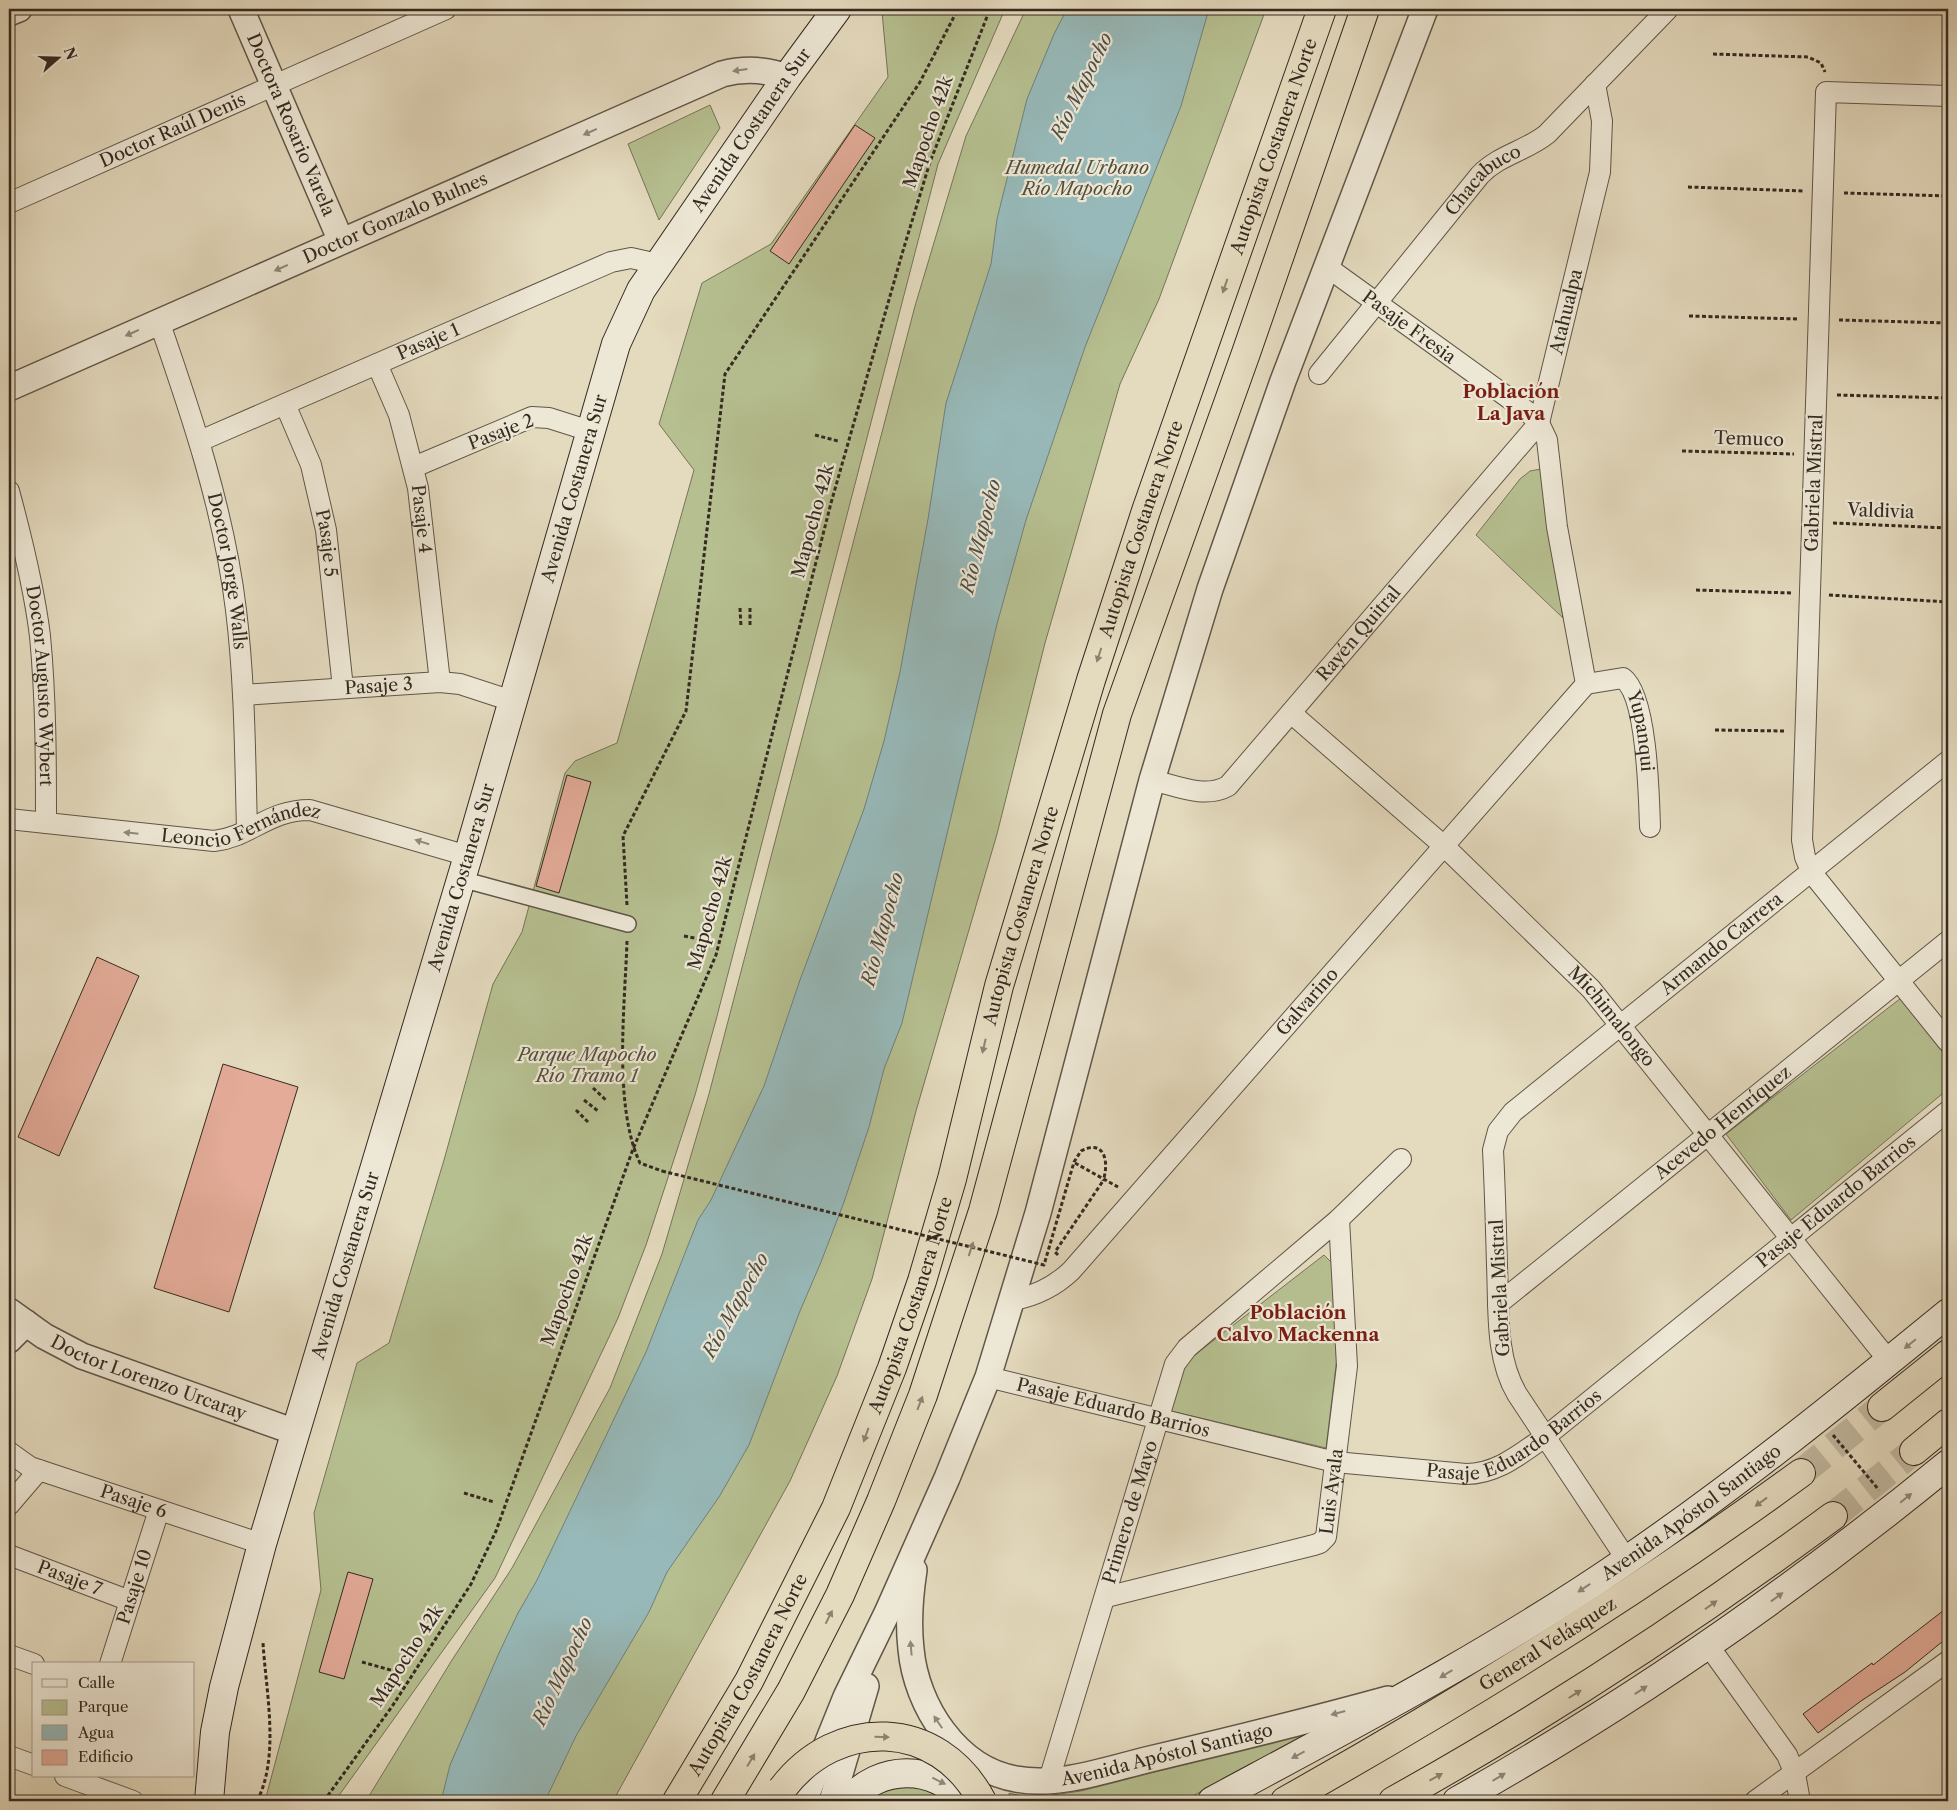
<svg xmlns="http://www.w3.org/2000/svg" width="1957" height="1810" font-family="'Libre Caslon Text',serif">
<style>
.green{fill:#b6bf90;stroke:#757458}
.water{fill:#97b9b9;stroke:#6f807c}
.building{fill:#e3ab98;stroke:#342a21}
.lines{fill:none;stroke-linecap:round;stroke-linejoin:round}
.motorway-tunnel{stroke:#c1b79f;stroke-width:28;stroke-dasharray:28 14;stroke-linecap:butt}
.pedestrian-casing{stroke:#605648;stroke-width:18}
.minor-casing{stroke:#605648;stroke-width:22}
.tertiary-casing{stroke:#605648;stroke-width:28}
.secondary-casing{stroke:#342a21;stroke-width:30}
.motorway-casing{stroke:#342a21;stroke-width:30}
.path{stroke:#342a21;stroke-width:3;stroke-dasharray:4 2.5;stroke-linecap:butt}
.pedestrian{stroke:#ede7d5;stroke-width:15}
.minor{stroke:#ede7d5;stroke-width:20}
.tertiary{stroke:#ede7d5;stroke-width:25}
.secondary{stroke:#ede7d5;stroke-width:28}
.motorway{stroke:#e4dabe;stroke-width:28}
.motorway-bridge-casing{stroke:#342a21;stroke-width:30;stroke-linecap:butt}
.path-bridge{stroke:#342a21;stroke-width:3;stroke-dasharray:4 2.5;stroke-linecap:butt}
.motorway-bridge{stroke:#e4dabe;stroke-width:28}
.oneway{fill:#90887b}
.oneway2{fill:#8c8270}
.labels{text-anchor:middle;stroke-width:4.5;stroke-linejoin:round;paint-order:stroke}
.street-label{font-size:18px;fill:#342a21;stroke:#ede7d5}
.park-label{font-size:18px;font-style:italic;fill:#544f3d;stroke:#ede7d5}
.water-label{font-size:19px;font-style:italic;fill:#4d4e47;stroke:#ede7d5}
.neighbourhood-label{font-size:19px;font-weight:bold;fill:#7a1f14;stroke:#ede7d5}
</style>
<rect width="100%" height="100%" fill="#e4dabe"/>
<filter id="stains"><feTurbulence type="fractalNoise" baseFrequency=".004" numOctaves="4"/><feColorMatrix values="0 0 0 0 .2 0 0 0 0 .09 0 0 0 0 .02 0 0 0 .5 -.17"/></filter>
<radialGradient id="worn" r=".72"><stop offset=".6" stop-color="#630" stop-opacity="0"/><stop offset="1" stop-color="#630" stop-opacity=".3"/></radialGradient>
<g class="green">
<path d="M 884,9 L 1005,9 L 938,164 L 716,1020 L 695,1095 L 646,1245 L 618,1318 L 495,1578 L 335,1801 L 265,1801 L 321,1590 L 314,1513 L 357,1363 L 389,1343 L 444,1160 L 493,984 L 522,932 L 565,773 L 575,761 L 617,743 L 694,470 L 659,424 L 702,283 L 771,244 L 888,77 L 882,12 Z"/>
<path d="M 1026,9 L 1266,9 L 1159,299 L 1120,384 L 1045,643 L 997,834 L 916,1111 L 872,1279 L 837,1376 L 790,1481 L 613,1801 L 366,1801 L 452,1660 L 512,1568 L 610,1388 L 662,1254 L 709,1094 L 915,306 L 966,136 Z"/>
<path d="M 710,105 L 720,128 L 659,220 L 628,144 Z"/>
<path d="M 1541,469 L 1563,618 L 1476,535 L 1520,479 L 1530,471 Z"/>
<path d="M 1901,998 L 1948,1059 L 1948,1089 L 1791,1220 L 1726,1134 Z"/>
<path d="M 1324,1255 L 1332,1263 L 1338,1349 L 1326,1448 L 1171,1411 L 1183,1364 Z"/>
<path d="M 1316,1731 L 1183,1801 L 1010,1801 L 1009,1793 L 1031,1798 L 1081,1791 Z"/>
<path d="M 918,1784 L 953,1801 L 863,1801 L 881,1789 Z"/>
</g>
<path class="water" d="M 1067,9 L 1209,9 L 1181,106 L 1085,347 L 1026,520 L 997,624 L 902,1023 L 884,1069 L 869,1127 L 844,1202 L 821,1262 L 800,1311 L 749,1445 L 719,1497 L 667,1572 L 649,1612 L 576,1736 L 545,1801 L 441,1801 L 450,1765 L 499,1653 L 518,1613 L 537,1580 L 646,1352 L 698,1220 L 711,1200 L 764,1086 L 800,980 L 864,809 L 884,741 L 900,672 L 928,519 L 946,403 L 991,264 L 997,219 L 1027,99 L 1054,34 Z"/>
<g class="building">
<path d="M 855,125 L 875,138 L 789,264 L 770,251 Z"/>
<path d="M 567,775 L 591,782 L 559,893 L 536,886 Z"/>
<path d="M 97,957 L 139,976 L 59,1156 L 18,1137 Z"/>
<path d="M 223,1064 L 298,1087 L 229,1312 L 154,1288 Z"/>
<path d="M 348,1572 L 373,1579 L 344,1679 L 319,1672 Z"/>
<path d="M 1948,1607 L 1948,1637 L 1905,1672 L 1861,1701 L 1818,1733 L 1803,1714 L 1872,1663 L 1873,1665 Z"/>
</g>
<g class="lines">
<g class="motorway-tunnel">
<path d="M 1801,1473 L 1882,1407"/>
<path d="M 1833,1516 L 1914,1451"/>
</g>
<g class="pedestrian-casing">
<path id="pedestrian" d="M 461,879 L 628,924"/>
</g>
<g class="minor-casing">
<g id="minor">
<path d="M 1948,96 L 1826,92 L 1802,840 L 1805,857 L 1812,873 L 1948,1042"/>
<path id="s1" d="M 9,203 L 446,9"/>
<path id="s2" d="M 159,321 C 192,416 224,510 236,610 C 245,683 245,757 247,830"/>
<path id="s3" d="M 377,364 L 399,415 L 418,488 L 440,682"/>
<path id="s4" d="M 1319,374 L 1480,175 C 1499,155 1526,151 1547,134 L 1668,9"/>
<path id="s5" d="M 285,404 L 311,465 L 326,530 L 343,688"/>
<path id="s6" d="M 200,441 L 611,262 L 631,258 L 658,264"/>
<path d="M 414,467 L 532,417 L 549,418 L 590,431"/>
<path id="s7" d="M 9,491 C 22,539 34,587 40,636 C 46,699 46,761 46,823"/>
<path id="s8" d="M 1586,684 L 1623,678 C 1647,696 1649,796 1650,827"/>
<path id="s9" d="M 243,695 L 440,682 L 460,684 L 512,701"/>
<path id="s10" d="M 1291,713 L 1444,846 L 1591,989 L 1889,1361"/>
<path id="s11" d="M 1152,780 C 1177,786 1205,799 1228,786 L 1539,423 L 1600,172 L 1602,121 L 1595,84"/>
<path id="s12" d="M 9,819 L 214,841 C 251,837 267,810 310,810 L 468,856"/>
<path id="s13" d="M 1013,1300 C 1036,1296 1054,1287 1071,1271 L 1586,684 L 1557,527 L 1547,440 L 1539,423 L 1528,412 L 1327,267"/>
<path id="s14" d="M 1498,1304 L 1948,941"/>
<path id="s15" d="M 988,1377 L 1335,1462 L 1466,1474 C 1497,1474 1520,1454 1545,1437 L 1948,1111"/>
<path id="s16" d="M 9,1452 L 30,1467 L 262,1544"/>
<path d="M 9,1505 L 39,1470"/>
<path id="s17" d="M 9,1555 L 130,1601"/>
<path id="s18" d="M 1627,1560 L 1517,1394 C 1495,1357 1499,1309 1497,1266 C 1496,1228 1495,1189 1493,1150 L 1498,1131 L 1513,1112 L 1948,761"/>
<path id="s19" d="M 1106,1597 L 1314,1545 L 1320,1543 L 1326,1537 L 1347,1366 L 1339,1219"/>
<path d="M 1708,1645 L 1787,1755 L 1795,1774 L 1800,1801"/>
<path d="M 9,1655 L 34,1664"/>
<path id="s20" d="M 110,1664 L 159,1510"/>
<path d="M 9,1756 L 34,1765"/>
<path d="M 65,1776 L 133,1801"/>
<path id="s21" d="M 1049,1780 L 1175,1364 L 1187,1348 L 1339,1219 L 1401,1159"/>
<path d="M 1755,1801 L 1948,1661"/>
</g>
</g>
<g class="tertiary-casing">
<g id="tertiary">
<path id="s22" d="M 241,9 L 341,241"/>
<path d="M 9,13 L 19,9"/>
<path id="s23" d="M 9,388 L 722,74 C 745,68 765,69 787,77"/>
<path id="s24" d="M 9,1311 L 44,1336 L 82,1356 L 295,1432"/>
<path d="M 9,1340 L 26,1323"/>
<path id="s25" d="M 914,1570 C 910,1596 908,1623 911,1649 C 916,1706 957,1769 1016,1779 C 1057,1787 1106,1770 1146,1760 C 1227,1741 1308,1721 1388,1699"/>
<path d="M 804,1801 L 846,1697 L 887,1613 L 947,1478 L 988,1377 L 1038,1213 L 1152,780 L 1210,589 L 1283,381 L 1425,9"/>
<path d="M 832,1801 L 866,1686"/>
</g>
</g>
<g class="secondary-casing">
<g id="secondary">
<path id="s26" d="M 209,1801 L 215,1732 L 224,1687 L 262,1544 L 468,856 L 616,344 L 641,290 L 787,77 L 837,9"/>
<path d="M 848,1801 C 879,1765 933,1763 964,1801"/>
<path id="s27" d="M 1212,1801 C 1353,1725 1495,1651 1627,1560 C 1739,1483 1844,1398 1948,1313"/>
<path d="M 1457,1801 C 1630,1704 1794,1590 1948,1464"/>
</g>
</g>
<g class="motorway-casing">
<g id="motorway">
<path d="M 1882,1407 L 1948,1354"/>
<path d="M 1914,1451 L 1948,1423"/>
<path id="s28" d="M 677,1801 L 749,1681 L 836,1508 L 892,1368 L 922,1281 L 952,1179 L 999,986 L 1091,680 L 1146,511 L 1322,9"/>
<path d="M 725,1801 L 791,1691 L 840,1595 L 881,1501 L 923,1395 L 983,1211 L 1117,714 L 1246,353 L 1365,9"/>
<path id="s29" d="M 1285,1801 C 1465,1700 1634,1595 1801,1473"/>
<path d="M 1393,1801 C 1546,1716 1692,1620 1833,1516"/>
</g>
</g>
<g class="path">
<path d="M 1713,54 L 1808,57 L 1821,63 L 1825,72"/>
<path d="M 1688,187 L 1803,191"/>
<path d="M 1844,193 L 1948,196"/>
<path d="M 1689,316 L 1798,319"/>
<path d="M 1839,320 L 1948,323"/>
<path d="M 1837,395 L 1948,398"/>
<path d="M 815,435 L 838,441"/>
<path d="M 1682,451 L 1794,454"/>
<path d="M 1833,523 L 1948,528"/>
<path d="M 1696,590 L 1791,593"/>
<path d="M 1829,595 L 1948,602"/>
<path d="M 740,608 L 741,627"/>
<path d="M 750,608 L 750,627"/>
<path d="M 1715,730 L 1785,731"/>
<path d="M 627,905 L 623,836 L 686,711 L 725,374 L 920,82 L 958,9"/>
<path d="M 684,936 L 710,941"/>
<path d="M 627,941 C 625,1005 613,1106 640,1163 L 662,1171"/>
<path d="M 593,1088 L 607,1101"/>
<path d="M 584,1100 L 598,1111"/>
<path d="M 576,1110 L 588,1122"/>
<path d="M 1075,1163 L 1118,1187"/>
<path d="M 1058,1255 L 1055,1252 L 1103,1181"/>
<path d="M 1833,1435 L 1879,1490"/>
<path d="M 464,1493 L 494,1502"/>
<path d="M 362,1662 L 394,1671"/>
<path d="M 257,1801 C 280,1757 266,1692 263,1643"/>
<path d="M 324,1801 L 393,1705 L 471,1584 L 496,1531 L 633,1149 L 716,955 L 831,503 L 902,254 L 930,162 L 990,9"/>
</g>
<use href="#pedestrian" class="pedestrian"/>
<use href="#minor" class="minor"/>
<use href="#tertiary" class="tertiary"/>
<use href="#secondary" class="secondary"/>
<use href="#motorway" class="motorway"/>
<g class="motorway-bridge-casing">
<path id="motorway-bridge" d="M 782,1789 C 837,1716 938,1718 982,1801"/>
</g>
<path class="path-bridge" d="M 662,1171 L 1044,1265 L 1074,1162 L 1081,1151 C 1106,1138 1109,1164 1103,1181"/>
<use href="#motorway-bridge" class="motorway-bridge"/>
</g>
<defs><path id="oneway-solid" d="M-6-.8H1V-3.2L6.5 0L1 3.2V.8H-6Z" transform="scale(1.25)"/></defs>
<g class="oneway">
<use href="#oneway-solid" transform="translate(740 70) rotate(172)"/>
<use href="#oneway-solid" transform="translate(590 132) rotate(156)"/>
<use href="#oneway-solid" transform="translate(281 268) rotate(156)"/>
<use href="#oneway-solid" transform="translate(132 333) rotate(156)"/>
<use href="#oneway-solid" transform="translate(131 833) rotate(-174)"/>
<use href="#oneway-solid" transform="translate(422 842) rotate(-163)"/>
<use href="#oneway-solid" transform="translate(1910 1344) rotate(141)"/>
<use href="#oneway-solid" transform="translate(1906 1498) rotate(-39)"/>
<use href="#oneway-solid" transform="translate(1584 1588) rotate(147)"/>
<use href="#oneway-solid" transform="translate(1777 1597) rotate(-36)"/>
<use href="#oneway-solid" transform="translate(911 1648) rotate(-95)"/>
<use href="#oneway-solid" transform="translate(1446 1674) rotate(149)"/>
<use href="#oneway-solid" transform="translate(1641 1690) rotate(-33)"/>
<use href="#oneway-solid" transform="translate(1338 1713) rotate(165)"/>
<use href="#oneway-solid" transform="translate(938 1722) rotate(-124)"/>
<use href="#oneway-solid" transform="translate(1298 1755) rotate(152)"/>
<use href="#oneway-solid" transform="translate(1499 1777) rotate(-31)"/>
<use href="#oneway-solid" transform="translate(939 1781) rotate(26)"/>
</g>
<g class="oneway2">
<use href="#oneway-solid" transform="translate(1225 286) rotate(109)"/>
<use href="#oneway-solid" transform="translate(1099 655) rotate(108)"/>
<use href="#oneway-solid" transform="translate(984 1046) rotate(103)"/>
<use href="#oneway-solid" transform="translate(971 1249) rotate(-72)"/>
<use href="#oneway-solid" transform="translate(920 1403) rotate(-69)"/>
<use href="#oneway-solid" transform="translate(866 1435) rotate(110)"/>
<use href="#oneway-solid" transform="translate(1761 1502) rotate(144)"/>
<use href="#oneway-solid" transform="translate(1711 1605) rotate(-35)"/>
<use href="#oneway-solid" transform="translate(829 1617) rotate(-63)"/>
<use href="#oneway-solid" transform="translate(1575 1694) rotate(-32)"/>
<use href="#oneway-solid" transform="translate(882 1737) rotate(2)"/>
<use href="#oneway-solid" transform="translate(751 1760) rotate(-59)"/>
<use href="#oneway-solid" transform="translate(1436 1777) rotate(-29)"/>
</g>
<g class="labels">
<g class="street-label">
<text dy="6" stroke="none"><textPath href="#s22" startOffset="126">Doctora Rosario Varela</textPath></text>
<text dy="6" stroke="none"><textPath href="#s1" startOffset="179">Doctor Raúl Denis</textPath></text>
<text dy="6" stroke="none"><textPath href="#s26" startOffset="1768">Avenida Costanera Sur</textPath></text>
<text transform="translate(928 132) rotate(-71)" y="6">Mapocho 42k</text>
<text dy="6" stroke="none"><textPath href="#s28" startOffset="1765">Autopista Costanera Norte</textPath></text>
<text dy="6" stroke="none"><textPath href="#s4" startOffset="255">Chacabuco</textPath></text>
<text dy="6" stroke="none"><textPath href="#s23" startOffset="422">Doctor Gonzalo Bulnes</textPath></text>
<text dy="6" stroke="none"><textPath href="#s11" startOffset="671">Atahualpa</textPath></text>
<text transform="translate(1409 327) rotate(36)" y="6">Pasaje Fresia</text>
<text dy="6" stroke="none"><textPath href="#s6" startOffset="249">Pasaje 1</textPath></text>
<text transform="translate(501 432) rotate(-21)" y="6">Pasaje 2</text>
<text transform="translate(1749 439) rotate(2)" y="6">Temuco</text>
<text transform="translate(1814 483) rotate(-88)" y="6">Gabriela Mistral</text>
<text dy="6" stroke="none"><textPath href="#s26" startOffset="1364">Avenida Costanera Sur</textPath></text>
<text transform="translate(1881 511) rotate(2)" y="6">Valdivia</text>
<text dy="6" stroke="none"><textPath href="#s3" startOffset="162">Pasaje 4</textPath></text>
<text transform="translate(813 521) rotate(-75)" y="6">Mapocho 42k</text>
<text dy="6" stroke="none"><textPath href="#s28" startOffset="1360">Autopista Costanera Norte</textPath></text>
<text dy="6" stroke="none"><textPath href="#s5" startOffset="146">Pasaje 5</textPath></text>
<text dy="6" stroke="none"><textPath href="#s2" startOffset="260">Doctor Jorge Walls</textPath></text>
<text dy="6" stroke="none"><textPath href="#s11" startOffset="279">Rayén Quitral</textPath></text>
<text dy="6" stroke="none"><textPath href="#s7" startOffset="198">Doctor Augusto Wybert</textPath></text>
<text dy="6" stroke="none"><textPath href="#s9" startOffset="136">Pasaje 3</textPath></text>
<text dy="6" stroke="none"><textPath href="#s8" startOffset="95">Yupanqui</textPath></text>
<text dy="6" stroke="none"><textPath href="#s12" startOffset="236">Leoncio Fernández</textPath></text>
<text dy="6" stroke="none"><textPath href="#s26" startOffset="959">Avenida Costanera Sur</textPath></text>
<text transform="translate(710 913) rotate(-74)" y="6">Mapocho 42k</text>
<text dy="6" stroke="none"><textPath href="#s28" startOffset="955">Autopista Costanera Norte</textPath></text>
<text dy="6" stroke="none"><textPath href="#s18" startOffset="758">Armando Carrera</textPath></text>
<text dy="6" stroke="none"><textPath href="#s13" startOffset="424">Galvarino</textPath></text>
<text dy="6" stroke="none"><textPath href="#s10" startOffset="442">Michimalongo</textPath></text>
<text dy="6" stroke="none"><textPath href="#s14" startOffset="289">Acevedo Henríquez</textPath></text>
<text dy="6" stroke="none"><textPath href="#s15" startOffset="952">Pasaje Eduardo Barrios</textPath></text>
<text dy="6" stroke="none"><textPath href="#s26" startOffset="554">Avenida Costanera Sur</textPath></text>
<text transform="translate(1500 1288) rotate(-93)" y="6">Gabriela Mistral</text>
<text transform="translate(567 1290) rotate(-70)" y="6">Mapocho 42k</text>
<text dy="6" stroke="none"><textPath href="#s28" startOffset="550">Autopista Costanera Norte</textPath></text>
<text dy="6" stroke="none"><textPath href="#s24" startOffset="156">Doctor Lorenzo Urcaray</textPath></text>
<text dy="6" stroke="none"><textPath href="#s15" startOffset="129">Pasaje Eduardo Barrios</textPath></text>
<text dy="6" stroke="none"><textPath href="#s15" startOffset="548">Pasaje Eduardo Barrios</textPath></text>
<text dy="6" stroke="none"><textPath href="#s19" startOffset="275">Luis Ayala</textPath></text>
<text dy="6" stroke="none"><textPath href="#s16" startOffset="135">Pasaje 6</textPath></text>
<text dy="6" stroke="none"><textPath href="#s21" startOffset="280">Primero de Mayo</textPath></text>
<text dy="6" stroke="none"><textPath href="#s27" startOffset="560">Avenida Apóstol Santiago</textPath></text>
<text dy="6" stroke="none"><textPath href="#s17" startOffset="65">Pasaje 7</textPath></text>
<text dy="6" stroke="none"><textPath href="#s20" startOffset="81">Pasaje 10</textPath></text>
<text dy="6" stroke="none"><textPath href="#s29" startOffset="306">General Velásquez</textPath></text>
<text transform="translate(407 1656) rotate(-57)" y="6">Mapocho 42k</text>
<text dy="6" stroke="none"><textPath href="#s28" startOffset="145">Autopista Costanera Norte</textPath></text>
<text dy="6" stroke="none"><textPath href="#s25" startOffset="412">Avenida Apóstol Santiago</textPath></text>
</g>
<g class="park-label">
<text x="1077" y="174">Humedal Urbano<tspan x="1077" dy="21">Río Mapocho</tspan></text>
<text x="587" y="1061">Parque Mapocho<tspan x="587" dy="21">Río Tramo 1</tspan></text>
</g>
<g class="water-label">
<text transform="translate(1081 86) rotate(-64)" y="7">Río Mapocho</text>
<text transform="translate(980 536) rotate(-76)" y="7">Río Mapocho</text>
<text transform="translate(882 929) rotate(-75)" y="7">Río Mapocho</text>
<text transform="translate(735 1305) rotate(-61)" y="7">Río Mapocho</text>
<text transform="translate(562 1671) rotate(-65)" y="7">Río Mapocho</text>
</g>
<g class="neighbourhood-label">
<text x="1511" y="398">Población<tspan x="1511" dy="22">La Java</tspan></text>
<text x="1298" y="1319">Población<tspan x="1298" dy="22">Calvo Mackenna</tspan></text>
</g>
</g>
<rect width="1957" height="1810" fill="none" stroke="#e4dabe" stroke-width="30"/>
<rect x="10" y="10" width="1937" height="1790" fill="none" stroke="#342a21" stroke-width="2.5"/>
<rect x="15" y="15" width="1927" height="1780" fill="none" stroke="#342a21"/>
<rect x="32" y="1662" width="162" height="115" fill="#ede7d5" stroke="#a39b8d"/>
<rect x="42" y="1679" width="25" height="8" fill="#ede7d5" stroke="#a39b8d"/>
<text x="78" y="1688" font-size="15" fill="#342a21">Calle</text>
<rect x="42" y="1700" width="25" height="15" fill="#b6bf90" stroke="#a39b8d"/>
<text x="78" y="1712" font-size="15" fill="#342a21">Parque</text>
<rect x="42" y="1725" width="25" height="15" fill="#97b9b9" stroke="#a39b8d"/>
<text x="78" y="1738" font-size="15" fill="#342a21">Agua</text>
<rect x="42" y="1750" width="25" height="15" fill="#e3ab98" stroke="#a39b8d"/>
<text x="78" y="1762" font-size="15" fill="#342a21">Edificio</text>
<g transform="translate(58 58) rotate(70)" stroke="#ede7d5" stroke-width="4" paint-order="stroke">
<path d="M0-4L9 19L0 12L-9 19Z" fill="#342a21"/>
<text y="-8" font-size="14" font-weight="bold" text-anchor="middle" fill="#342a21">N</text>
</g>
<rect width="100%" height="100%" filter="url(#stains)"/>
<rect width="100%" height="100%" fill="url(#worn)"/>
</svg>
